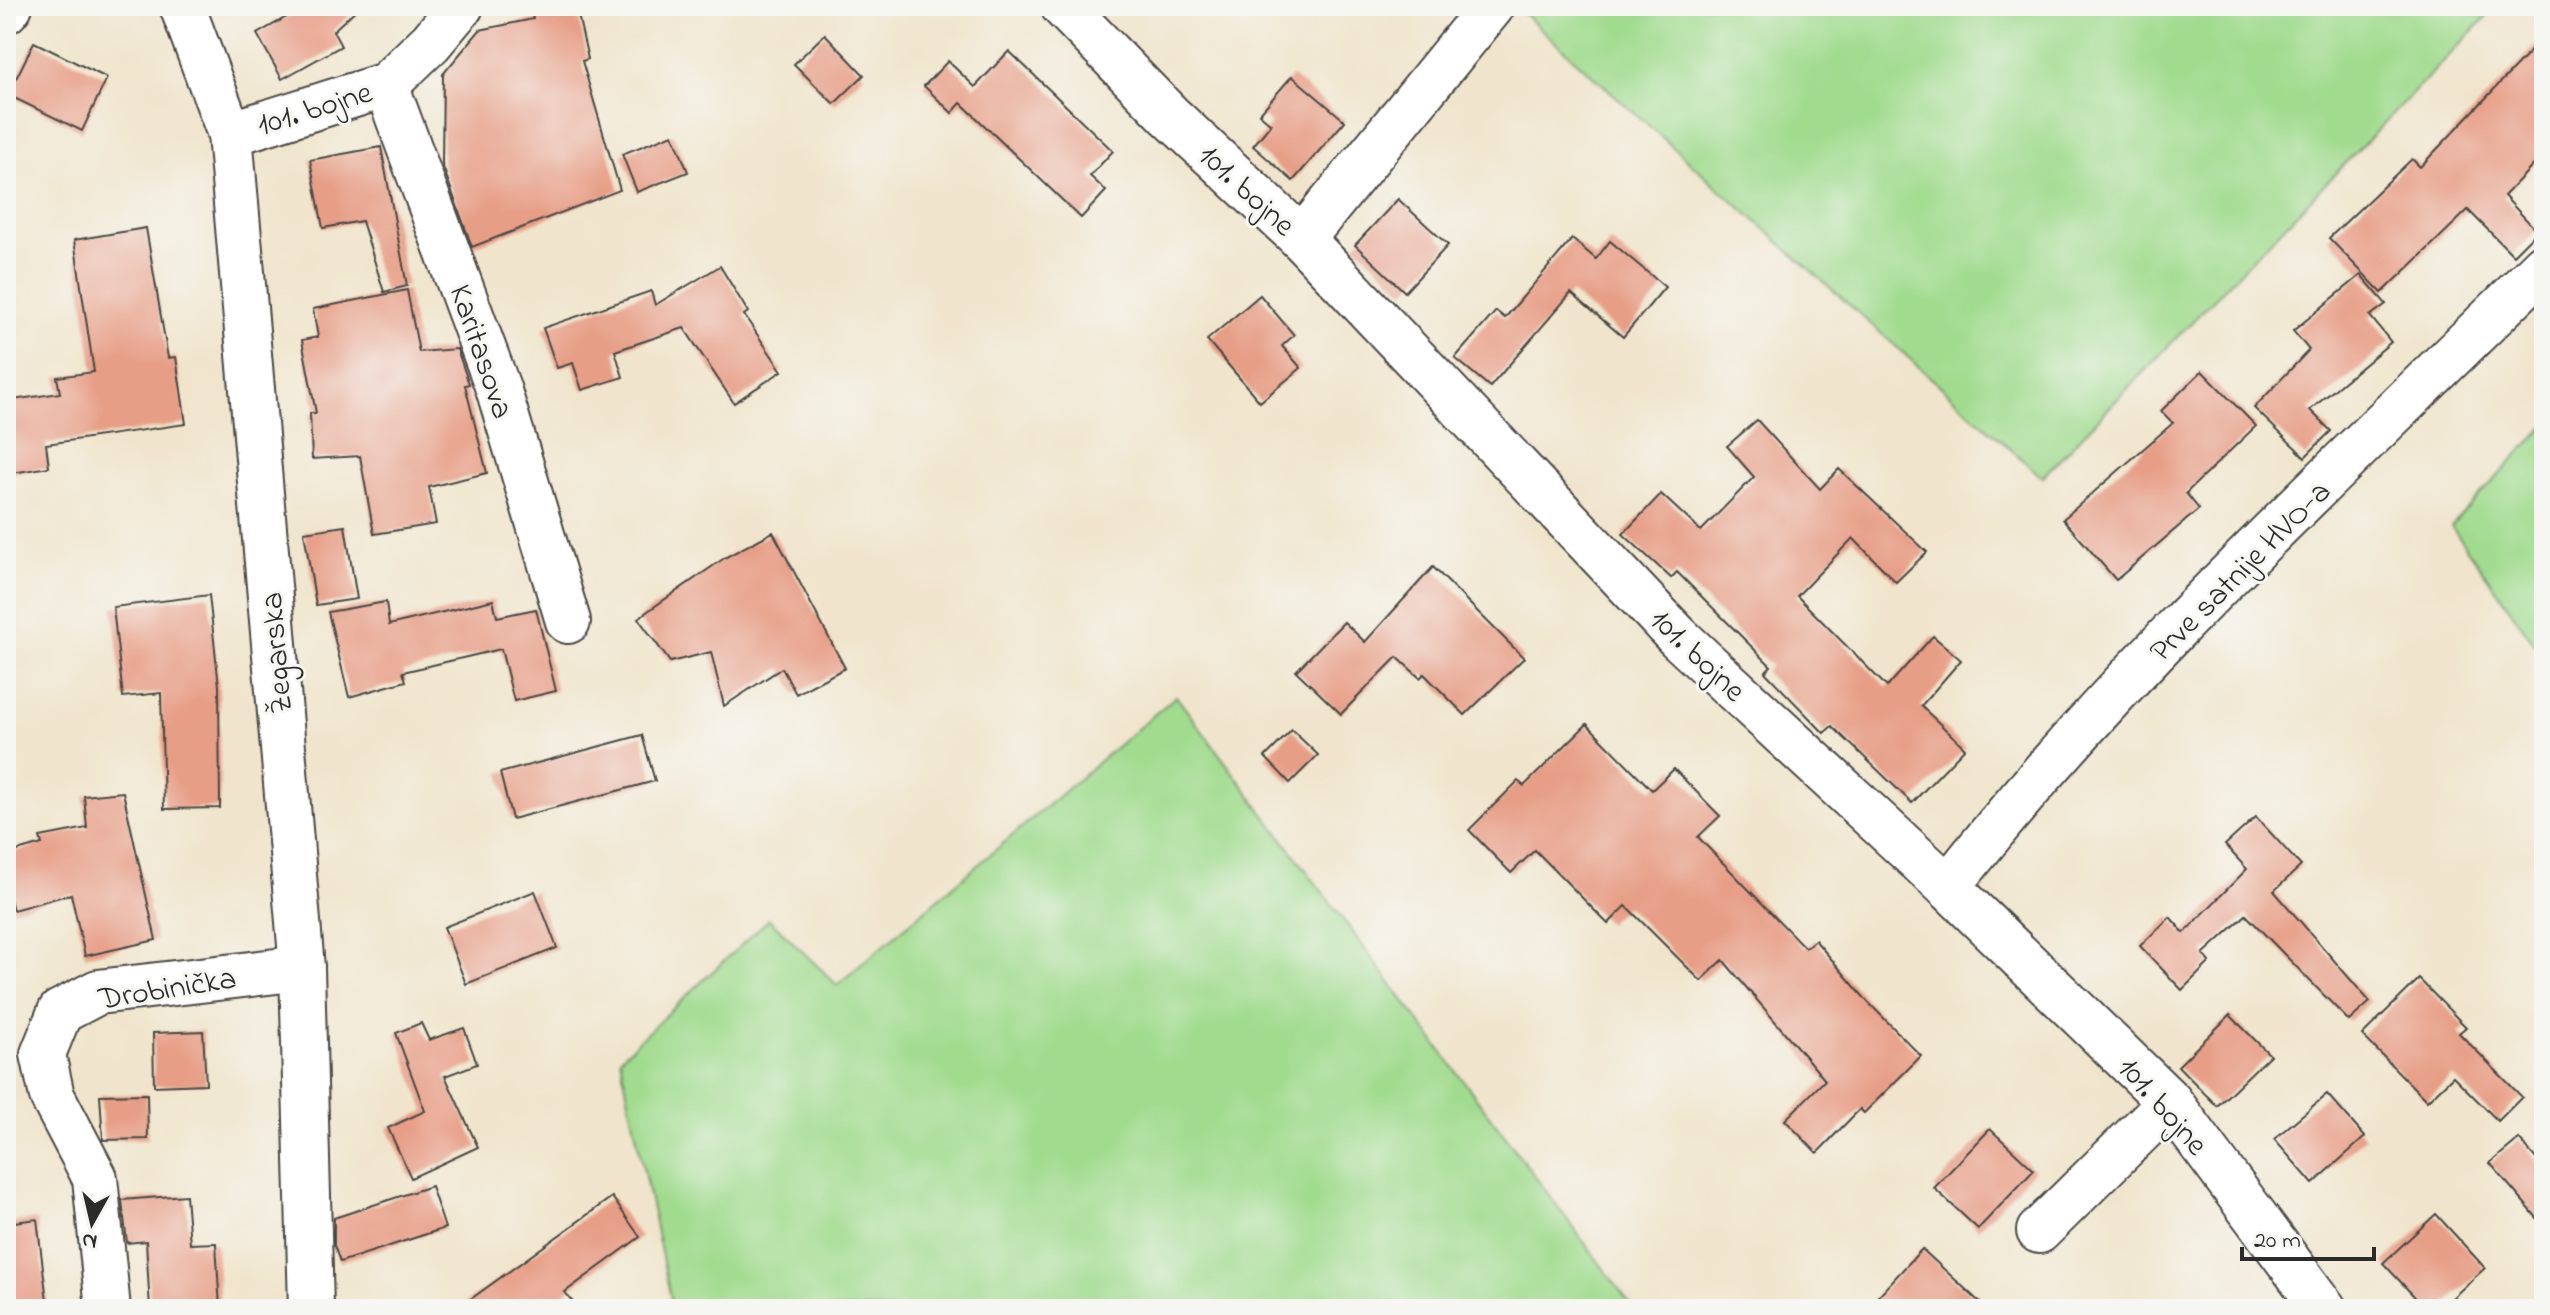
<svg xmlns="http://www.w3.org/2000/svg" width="2550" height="1315" font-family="'Indie Flower',sans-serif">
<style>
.green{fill:#a0db8e;stroke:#66835c;stroke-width:2}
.building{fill:#e79e86}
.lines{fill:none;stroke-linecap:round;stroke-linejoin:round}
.minor-casing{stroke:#494743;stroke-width:48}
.minor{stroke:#fff;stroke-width:44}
.labels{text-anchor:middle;stroke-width:6;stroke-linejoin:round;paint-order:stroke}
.street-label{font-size:32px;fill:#2b2b2b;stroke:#f6f6f2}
</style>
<rect width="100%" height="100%" fill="#f6f6f2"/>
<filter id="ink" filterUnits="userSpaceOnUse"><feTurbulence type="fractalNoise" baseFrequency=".0125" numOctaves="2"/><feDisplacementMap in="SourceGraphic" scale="16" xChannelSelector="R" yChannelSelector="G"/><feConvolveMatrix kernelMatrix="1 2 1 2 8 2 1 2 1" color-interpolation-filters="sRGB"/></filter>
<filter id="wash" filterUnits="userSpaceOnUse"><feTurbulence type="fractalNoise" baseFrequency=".006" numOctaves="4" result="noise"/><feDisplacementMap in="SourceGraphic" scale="32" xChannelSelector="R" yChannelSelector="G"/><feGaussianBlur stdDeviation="1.8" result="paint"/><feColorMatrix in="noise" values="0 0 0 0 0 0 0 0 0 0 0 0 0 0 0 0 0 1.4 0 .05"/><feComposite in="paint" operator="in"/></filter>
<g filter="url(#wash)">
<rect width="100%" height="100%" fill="#f0e5cc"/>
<g class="green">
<path d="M 1515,6 L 2497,6 L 2042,477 Z"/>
<path d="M 2544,427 L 2544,657 L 2451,526 Z"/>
<path d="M 1176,696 L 1634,1309 L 673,1309 L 620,1058 L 769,919 L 837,985 Z"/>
</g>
<g id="blocks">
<g class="building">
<path d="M 306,6 L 360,6 L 333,31 L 341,46 L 282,79 L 257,34 Z"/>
<path d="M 530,6 L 576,6 L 588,59 L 582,61 L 620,190 L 472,247 L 442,164 L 443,74 L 480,30 L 533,19 Z"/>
<path d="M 825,34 L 864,75 L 834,104 L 794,64 Z"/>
<path d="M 2544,37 L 2544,154 L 2504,196 L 2537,231 L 2513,255 L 2468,210 L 2382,293 L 2329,238 L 2412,159 L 2420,167 Z"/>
<path d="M 34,42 L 107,78 L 82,131 L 8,95 Z"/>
<path d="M 1009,51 L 1113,151 L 1090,176 L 1106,191 L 1081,218 L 961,103 L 952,113 L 924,86 L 948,61 L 975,87 Z"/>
<path d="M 1292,76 L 1345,121 L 1293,181 L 1253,146 L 1271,124 L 1259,114 Z"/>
<path d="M 673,134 L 688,172 L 637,192 L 622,154 Z"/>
<path d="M 381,147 L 407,286 L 384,292 L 362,221 L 323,228 L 310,160 Z"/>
<path d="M 1398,199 L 1448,245 L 1405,292 L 1355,245 Z"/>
<path d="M 146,228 L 168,358 L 176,357 L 186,424 L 46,444 L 49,467 L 6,474 L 6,401 L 60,393 L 57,377 L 94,372 L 74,240 Z"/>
<path d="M 1572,239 L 1596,259 L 1610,241 L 1665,287 L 1623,337 L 1571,293 L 1490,387 L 1455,358 L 1496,311 L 1505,318 Z"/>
<path d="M 720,266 L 748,312 L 744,315 L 782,371 L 734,403 L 684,328 L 615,351 L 623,377 L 582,390 L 573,363 L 557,368 L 543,328 L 651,291 L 655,305 Z"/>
<path d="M 2361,275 L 2386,304 L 2370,316 L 2391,342 L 2310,410 L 2331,431 L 2305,457 L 2254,408 L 2309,350 L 2293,331 Z"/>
<path d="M 407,290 L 419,352 L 457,349 L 469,384 L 465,385 L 487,473 L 429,487 L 436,524 L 374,534 L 360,456 L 312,459 L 310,413 L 316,413 L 302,340 L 318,337 L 313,309 Z"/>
<path d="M 1260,295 L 1294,335 L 1282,346 L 1301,368 L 1260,402 L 1207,340 Z"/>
<path d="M 2202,371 L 2256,426 L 2186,493 L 2199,509 L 2116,580 L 2063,519 L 2173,423 L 2161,411 Z"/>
<path d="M 1757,420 L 1820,489 L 1839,469 L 1927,552 L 1896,582 L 1853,538 L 1797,596 L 1887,687 L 1933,636 L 1961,660 L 1921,706 L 1965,748 L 1912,803 L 1832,726 L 1824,733 L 1765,672 L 1771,666 L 1677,572 L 1671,578 L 1623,534 L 1661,494 L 1701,531 L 1754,477 L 1727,446 Z"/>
<path d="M 345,526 L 357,599 L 316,605 L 304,532 Z"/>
<path d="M 773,532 L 845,668 L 796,694 L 782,668 L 724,706 L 711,652 L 670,662 L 638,618 L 726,557 Z"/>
<path d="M 1433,567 L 1524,658 L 1465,715 L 1424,674 L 1420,678 L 1397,657 L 1341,714 L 1296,671 L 1344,622 L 1365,642 Z"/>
<path d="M 209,595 L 219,686 L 220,808 L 164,809 L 161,693 L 123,697 L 113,607 Z"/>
<path d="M 493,600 L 497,617 L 536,609 L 556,691 L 514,701 L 501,649 L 403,672 L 406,681 L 349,697 L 328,612 L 386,602 L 389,625 Z"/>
<path d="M 1587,724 L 1652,790 L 1674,769 L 1720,816 L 1698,837 L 1805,948 L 1815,940 L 1867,1001 L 1921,1056 L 1864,1113 L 1860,1109 L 1817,1153 L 1785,1120 L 1825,1080 L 1723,960 L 1701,981 L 1626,906 L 1608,924 L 1535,850 L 1511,873 L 1469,830 L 1518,781 L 1524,786 Z"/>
<path d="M 1292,730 L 1318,755 L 1290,783 L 1265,757 Z"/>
<path d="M 642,735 L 655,781 L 512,819 L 500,773 Z"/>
<path d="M 123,792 L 156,940 L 85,956 L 71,894 L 13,910 L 6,886 L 6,854 L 42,844 L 40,837 L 87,828 L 84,796 Z"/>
<path d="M 2256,817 L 2301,866 L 2274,891 L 2370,1002 L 2349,1021 L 2246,915 L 2203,954 L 2210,962 L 2182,990 L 2140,946 L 2170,917 L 2184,933 L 2247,869 L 2225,845 Z"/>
<path d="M 535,891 L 557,948 L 466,984 L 444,927 Z"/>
<path d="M 2419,979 L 2466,1027 L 2459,1033 L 2522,1097 L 2498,1121 L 2453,1076 L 2427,1101 L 2362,1035 Z"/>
<path d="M 2230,1015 L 2270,1055 L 2217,1106 L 2178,1066 Z"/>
<path d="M 421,1023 L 429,1040 L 464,1028 L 477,1064 L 445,1076 L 478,1147 L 411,1178 L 388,1128 L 425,1111 L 396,1033 Z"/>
<path d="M 203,1031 L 206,1084 L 154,1086 L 153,1033 Z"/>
<path d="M 147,1094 L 148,1139 L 103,1140 L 100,1095 Z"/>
<path d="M 2327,1094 L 2365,1137 L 2313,1184 L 2274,1139 Z"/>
<path d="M 1990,1129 L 2034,1170 L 1978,1229 L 1934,1188 Z"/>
<path d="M 2519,1139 L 2544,1168 L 2544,1226 L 2490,1163 Z"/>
<path d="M 431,1186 L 445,1228 L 340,1262 L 334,1245 L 334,1218 Z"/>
<path d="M 186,1195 L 190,1244 L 216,1243 L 220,1309 L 150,1309 L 146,1241 L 127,1243 L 122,1200 Z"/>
<path d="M 612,1197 L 640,1237 L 565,1292 L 578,1309 L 457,1309 Z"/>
<path d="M 2436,1214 L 2485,1268 L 2440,1309 L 2426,1309 L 2383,1263 Z"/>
<path d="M 37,1219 L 48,1309 L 6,1309 L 6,1223 Z"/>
<path d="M 1922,1249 L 1987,1309 L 1866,1309 Z"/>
</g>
</g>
</g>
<g filter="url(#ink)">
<use href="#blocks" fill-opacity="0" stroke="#494743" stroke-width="2"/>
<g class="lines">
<g class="minor-casing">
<g id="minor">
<path d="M 182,6 L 230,134 L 302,968 L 311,1309"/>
<path d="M 1063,6 L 1169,115 L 1302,239 L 1678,637 L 1948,887 L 2170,1102 L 2324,1309"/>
<path d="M 6,11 L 10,6"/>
<path d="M 386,85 L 498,388 L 568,621"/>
<path d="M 230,134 L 386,85 L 431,42 L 461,6"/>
<path d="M 1302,239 L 1492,6"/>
<path d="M 1948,887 C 2125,662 2341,467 2544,266"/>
<path d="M 2039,1231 L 2170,1102"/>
<path d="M 108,1309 L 95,1178 L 52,1096 L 43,1054 L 60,1012 L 98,992 L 302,968"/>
</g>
</g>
<use href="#minor" class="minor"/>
</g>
</g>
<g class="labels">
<g class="street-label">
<text transform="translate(314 107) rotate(-17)" y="11">101. bojne</text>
<text transform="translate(1248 189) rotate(43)" y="11">101. bojne</text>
<text transform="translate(483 351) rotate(71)" y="11">Karitasova</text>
<text transform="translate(2239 570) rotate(-45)" y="11">Prve satnije HVO-a</text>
<text transform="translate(275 653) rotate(-95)" y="11">Žegarska</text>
<text transform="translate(1699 654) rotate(44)" y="11">101. bojne</text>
<text transform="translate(167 987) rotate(-9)" y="11">Drobinička</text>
<text transform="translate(2164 1105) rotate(49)" y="11">101. bojne</text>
</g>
</g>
<rect width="2550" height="1315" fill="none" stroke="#f6f6f2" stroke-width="32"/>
<g transform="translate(92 1223) rotate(188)" stroke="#f6f6f2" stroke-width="6" paint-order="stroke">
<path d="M0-6L14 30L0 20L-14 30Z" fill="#2b2b2b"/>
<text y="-12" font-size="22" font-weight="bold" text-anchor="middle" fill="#2b2b2b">N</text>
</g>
<path d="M2242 1247v12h132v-12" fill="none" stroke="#2b2b2b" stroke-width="4"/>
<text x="2254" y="1247" font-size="24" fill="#2b2b2b" stroke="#f6f6f2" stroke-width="6" paint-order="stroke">20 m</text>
</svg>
